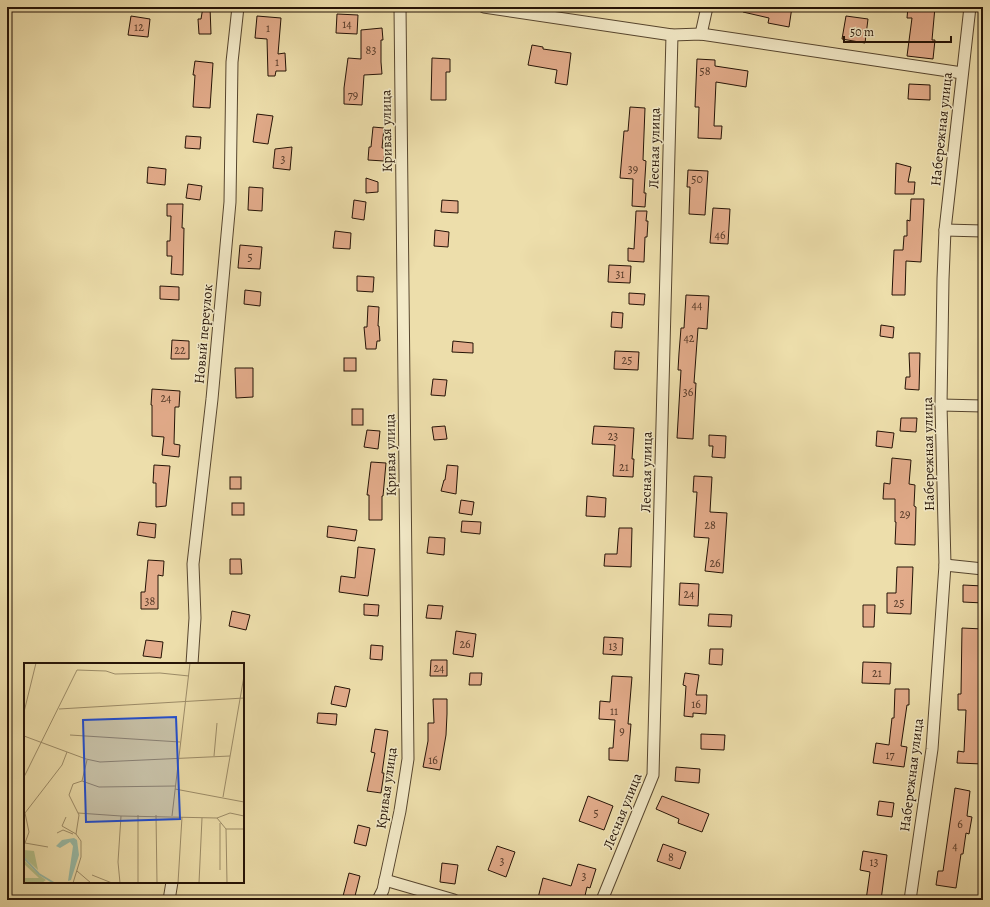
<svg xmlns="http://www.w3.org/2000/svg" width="990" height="907" font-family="Alegreya,serif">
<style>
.building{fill:#e2ab8a;stroke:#251306}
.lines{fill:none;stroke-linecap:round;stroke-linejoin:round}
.street-casing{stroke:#57462f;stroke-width:13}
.street{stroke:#f3eac8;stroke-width:11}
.labels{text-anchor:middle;stroke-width:3;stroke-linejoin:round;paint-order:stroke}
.number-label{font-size:12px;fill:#543927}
.street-label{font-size:14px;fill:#251306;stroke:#f3eac8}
.inset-river{fill:none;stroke:#99bca8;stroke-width:2}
.inset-road{fill:none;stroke:#9d8d69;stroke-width:1}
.view{fill:#1d4ed8;fill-opacity:0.15;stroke:#1d4ed8;stroke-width:2}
.inset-edge{fill:none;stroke:#251306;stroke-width:2}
</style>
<rect width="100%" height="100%" fill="#eddeab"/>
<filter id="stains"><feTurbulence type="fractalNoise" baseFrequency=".005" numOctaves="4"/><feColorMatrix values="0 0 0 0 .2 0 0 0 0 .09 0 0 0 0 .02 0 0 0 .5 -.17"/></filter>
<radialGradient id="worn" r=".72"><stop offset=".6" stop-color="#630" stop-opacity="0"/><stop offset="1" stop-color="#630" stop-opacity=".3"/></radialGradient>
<g class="building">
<path d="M 203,7 L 210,7 L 211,34 L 199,34 L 198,19 L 201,19 Z"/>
<path d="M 743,7 L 792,7 L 789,27 L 768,23 L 769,18 L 743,12 Z"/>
<path d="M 908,7 L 935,7 L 932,40 L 935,40 L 933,59 L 907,56 L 912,18 L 907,18 Z"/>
<path d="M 337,14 L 358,15 L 357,34 L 336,33 Z"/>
<path d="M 131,16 L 150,19 L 148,37 L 128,35 Z"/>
<path d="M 257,16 L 281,18 L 278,54 L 285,53 L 286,71 L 276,71 L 275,76 L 268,76 L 267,39 L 255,38 Z"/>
<path d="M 846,16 L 868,19 L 865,43 L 842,39 Z"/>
<path d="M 382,28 L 383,40 L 381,40 L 381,62 L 382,74 L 364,75 L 362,105 L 344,104 L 344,88 L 348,58 L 361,59 L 361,30 Z"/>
<path d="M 532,45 L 543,47 L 543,49 L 571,53 L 567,85 L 555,83 L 557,70 L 528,65 Z"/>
<path d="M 432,58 L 450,59 L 450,72 L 446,72 L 446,100 L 431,100 Z"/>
<path d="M 697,59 L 715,60 L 715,66 L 748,71 L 746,87 L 716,82 L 714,126 L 722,126 L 721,139 L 698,138 L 699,107 L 695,107 Z"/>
<path d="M 195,61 L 213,63 L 210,108 L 193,107 L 195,75 L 193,75 Z"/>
<path d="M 909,84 L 930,85 L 930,100 L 908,99 Z"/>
<path d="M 630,107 L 645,108 L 643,160 L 646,161 L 644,193 L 646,193 L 645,207 L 632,206 L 633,179 L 620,178 L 624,131 L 628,131 Z"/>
<path d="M 257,114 L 273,116 L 268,144 L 253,142 Z"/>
<path d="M 373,127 L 384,128 L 382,148 L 385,148 L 384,161 L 368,160 L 369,147 L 371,147 Z"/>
<path d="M 186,136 L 201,137 L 200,149 L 185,148 Z"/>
<path d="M 292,147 L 290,170 L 273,168 L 275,149 Z"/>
<path d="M 896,163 L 911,167 L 908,182 L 915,182 L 914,194 L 895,194 Z"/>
<path d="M 148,167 L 166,169 L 165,185 L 147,183 Z"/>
<path d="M 688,170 L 708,171 L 705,215 L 689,214 L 690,187 L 687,187 Z"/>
<path d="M 366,178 L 378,182 L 378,192 L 366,193 Z"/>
<path d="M 188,184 L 202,186 L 200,200 L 186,198 Z"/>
<path d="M 249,187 L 263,188 L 262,211 L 248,210 Z"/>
<path d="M 911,199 L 924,199 L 921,262 L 906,261 L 905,295 L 892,295 L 894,250 L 903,250 L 904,236 L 907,236 L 907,220 L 910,221 Z"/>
<path d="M 354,200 L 366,202 L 364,220 L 352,218 Z"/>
<path d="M 442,200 L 458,201 L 458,213 L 441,212 Z"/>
<path d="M 167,204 L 183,204 L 182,228 L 184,228 L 183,275 L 171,274 L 172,256 L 167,256 L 167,241 L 170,241 L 171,216 L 167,216 Z"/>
<path d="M 713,208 L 730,209 L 728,244 L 710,243 Z"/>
<path d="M 636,211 L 647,211 L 646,221 L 648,221 L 647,237 L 645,237 L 644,262 L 628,261 L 628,248 L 634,249 Z"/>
<path d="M 435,230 L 449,232 L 448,247 L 434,246 Z"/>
<path d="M 335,231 L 351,233 L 350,249 L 333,248 Z"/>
<path d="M 240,245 L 262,247 L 260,269 L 238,268 Z"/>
<path d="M 609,265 L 631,266 L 630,283 L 608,282 Z"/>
<path d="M 357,276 L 374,277 L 373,292 L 357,291 Z"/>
<path d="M 160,286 L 179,287 L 179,300 L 160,299 Z"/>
<path d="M 245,290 L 261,292 L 260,306 L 244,304 Z"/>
<path d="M 629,293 L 645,294 L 644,305 L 629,304 Z"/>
<path d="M 686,295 L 709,296 L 707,329 L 698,328 L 694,383 L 696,383 L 693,439 L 677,438 L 681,370 L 678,370 L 679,353 L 681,328 L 684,328 Z"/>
<path d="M 368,306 L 379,307 L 378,326 L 379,326 L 380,341 L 377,341 L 376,349 L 366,349 L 364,327 L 367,327 Z"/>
<path d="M 612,312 L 623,313 L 622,328 L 611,327 Z"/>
<path d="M 881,325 L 894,327 L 893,338 L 880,336 Z"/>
<path d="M 172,340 L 189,341 L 189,359 L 171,359 Z"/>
<path d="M 453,341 L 473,343 L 473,353 L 452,352 Z"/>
<path d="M 615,351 L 639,352 L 638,370 L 614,369 Z"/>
<path d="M 909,353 L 920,353 L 919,390 L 905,389 L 906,377 L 910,377 Z"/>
<rect x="344" y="358" width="12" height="13"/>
<path d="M 235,368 L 253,368 L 253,397 L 236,398 Z"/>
<path d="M 433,379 L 447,380 L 445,396 L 431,395 Z"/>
<path d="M 152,389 L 180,391 L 179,407 L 175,407 L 174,444 L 180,445 L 179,457 L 162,455 L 164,437 L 152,436 L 152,405 L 151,405 Z"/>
<rect x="352" y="409" width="11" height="16"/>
<path d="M 901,418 L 917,418 L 916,432 L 900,431 Z"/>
<path d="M 445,426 L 447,439 L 434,440 L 432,427 Z"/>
<path d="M 594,426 L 634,428 L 632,459 L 634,459 L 633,477 L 613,476 L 615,445 L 592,444 Z"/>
<path d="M 367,430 L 380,431 L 378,449 L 364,447 Z"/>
<path d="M 877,431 L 894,433 L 892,448 L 876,446 Z"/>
<path d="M 709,435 L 726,436 L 725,458 L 712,457 L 713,446 L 709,446 Z"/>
<path d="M 892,458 L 911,460 L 909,484 L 915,485 L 914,506 L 916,507 L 915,545 L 895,544 L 896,522 L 895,522 L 895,499 L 883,499 L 884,483 L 890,484 Z"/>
<path d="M 371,462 L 386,463 L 383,496 L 382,496 L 382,520 L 369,520 L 369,495 L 367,495 Z"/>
<path d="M 154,465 L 170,466 L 166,506 L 156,507 L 156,483 L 153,483 Z"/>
<path d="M 447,465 L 458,466 L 456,494 L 441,491 L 444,480 L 445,480 Z"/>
<path d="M 694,476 L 712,477 L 710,512 L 727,513 L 723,573 L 705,571 L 709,538 L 694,537 L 697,492 L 693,492 Z"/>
<rect x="230" y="477" width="11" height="12"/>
<path d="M 587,496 L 606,498 L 605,517 L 586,516 Z"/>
<path d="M 461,500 L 474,502 L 472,515 L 459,513 Z"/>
<rect x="232" y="503" width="12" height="12"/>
<path d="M 462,521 L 481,522 L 480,534 L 461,532 Z"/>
<path d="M 139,522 L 156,524 L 155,538 L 137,535 Z"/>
<path d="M 328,526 L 357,530 L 355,541 L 327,537 Z"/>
<path d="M 619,528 L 632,528 L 631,567 L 604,566 L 605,554 L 617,554 Z"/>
<path d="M 429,537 L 445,538 L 444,555 L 427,553 Z"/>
<path d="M 358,547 L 375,549 L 368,596 L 339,592 L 341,576 L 355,578 Z"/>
<path d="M 230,559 L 241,559 L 242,574 L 230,574 Z"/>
<path d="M 148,560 L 164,561 L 163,576 L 158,575 L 158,609 L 141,609 L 141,592 L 145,592 Z"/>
<path d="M 897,567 L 913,567 L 911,614 L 887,613 L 887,593 L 896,593 Z"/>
<path d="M 680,583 L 699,584 L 698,606 L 679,605 Z"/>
<path d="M 963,585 L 983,586 L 983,603 L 963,602 Z"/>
<path d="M 364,604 L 379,605 L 378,616 L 364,615 Z"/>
<path d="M 428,605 L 443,606 L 441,619 L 426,618 Z"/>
<path d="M 863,605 L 875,605 L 874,627 L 863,627 Z"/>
<path d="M 232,611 L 250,615 L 246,630 L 229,626 Z"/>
<path d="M 709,614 L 732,615 L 731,627 L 708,626 Z"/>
<path d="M 962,628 L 983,629 L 983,682 L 980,681 L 979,725 L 983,725 L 983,764 L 957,763 L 958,751 L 964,752 L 966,710 L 958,710 L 958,694 L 961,694 Z"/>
<path d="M 456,631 L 476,634 L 473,657 L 453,654 Z"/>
<path d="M 604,637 L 623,638 L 622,655 L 603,654 Z"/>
<path d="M 146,640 L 163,642 L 161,658 L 143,656 Z"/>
<path d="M 371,645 L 383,646 L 382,660 L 370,659 Z"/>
<path d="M 710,649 L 723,649 L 722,665 L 709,664 Z"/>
<path d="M 431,660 L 447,660 L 447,676 L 430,676 Z"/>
<path d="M 863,662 L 891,663 L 890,684 L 862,683 Z"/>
<path d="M 470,673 L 482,673 L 481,685 L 469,685 Z"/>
<path d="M 685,673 L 699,675 L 696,695 L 707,695 L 706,714 L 693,713 L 693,717 L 684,716 L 686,686 L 683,685 Z"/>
<path d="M 612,676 L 632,677 L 628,724 L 631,724 L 628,761 L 609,760 L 609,748 L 613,748 L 615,720 L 599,719 L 600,701 L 610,702 Z"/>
<path d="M 335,686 L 350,689 L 346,707 L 331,704 Z"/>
<path d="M 895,689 L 909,689 L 909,705 L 907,705 L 901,746 L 907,747 L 904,767 L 873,763 L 876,743 L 889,745 L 892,718 L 894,718 Z"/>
<path d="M 433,699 L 447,699 L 447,714 L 446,735 L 440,770 L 423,767 L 428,741 L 428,723 L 434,723 Z"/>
<path d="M 318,713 L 337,714 L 336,725 L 317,723 Z"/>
<path d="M 375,729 L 388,731 L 382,773 L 384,773 L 381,793 L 367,791 L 375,753 L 371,752 Z"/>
<path d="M 701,734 L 725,735 L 724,750 L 701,749 Z"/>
<path d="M 676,767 L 700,769 L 699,783 L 675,781 Z"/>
<path d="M 955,788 L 970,791 L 967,816 L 972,817 L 969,834 L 966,833 L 963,854 L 961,854 L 956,888 L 936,885 L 938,871 L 943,871 Z"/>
<path d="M 588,796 L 613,806 L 604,830 L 579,821 Z"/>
<path d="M 662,796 L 709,814 L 702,832 L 678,823 L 679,819 L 656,809 Z"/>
<path d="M 879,801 L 894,803 L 892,817 L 877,815 Z"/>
<path d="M 358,825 L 370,828 L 366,846 L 354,843 Z"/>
<path d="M 663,844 L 686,852 L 680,869 L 657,861 Z"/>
<path d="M 497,846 L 515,852 L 506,877 L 488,870 Z"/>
<path d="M 863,851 L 887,855 L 881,900 L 866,900 L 870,872 L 860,870 Z"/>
<path d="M 442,863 L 458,865 L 455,884 L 440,882 Z"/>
<path d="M 578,864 L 596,869 L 590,888 L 587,887 L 584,900 L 545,900 L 538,898 L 543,878 L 571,886 Z"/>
<path d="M 349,873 L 360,876 L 354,900 L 342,900 Z"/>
</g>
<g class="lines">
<g class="street-casing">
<g id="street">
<path d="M 484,7 L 672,35 L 701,34 L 962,73"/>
<path d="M 701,34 L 707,7"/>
<path d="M 945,230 L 983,231"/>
<path d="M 941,405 L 983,406"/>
<path d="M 945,565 L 983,569"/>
<path d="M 192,664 L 195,618 L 193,564 L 212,399 L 230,202 L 232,62 L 238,7"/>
<path d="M 385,880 L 454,900"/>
<path d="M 169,900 L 172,882"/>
<path d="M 378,900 L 383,890 L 400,811 L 408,759 L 400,7"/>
<path d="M 602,900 L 653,775 L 672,35"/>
<path d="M 910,900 L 932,749 L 945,565 L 941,405 L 943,279 L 945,230 L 970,7"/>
</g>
</g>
<use href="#street" class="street"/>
</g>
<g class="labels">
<g class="number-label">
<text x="347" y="28">14</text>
<text x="139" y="31">12</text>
<text x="268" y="32">1</text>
<text x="371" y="54">83</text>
<text x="277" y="66">1</text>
<text x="705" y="75">58</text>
<text x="353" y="99">79</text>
<text x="283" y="163">3</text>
<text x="633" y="173">39</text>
<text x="697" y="183">50</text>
<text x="720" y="239">46</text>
<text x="250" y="261">5</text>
<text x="620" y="278">31</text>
<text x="697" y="309">44</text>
<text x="689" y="342">42</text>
<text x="180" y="354">22</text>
<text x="627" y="364">25</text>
<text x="688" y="396">36</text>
<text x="166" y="402">24</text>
<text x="613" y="440">23</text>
<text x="624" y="471">21</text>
<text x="905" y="518">29</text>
<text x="710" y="529">28</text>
<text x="715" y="567">26</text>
<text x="689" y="598">24</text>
<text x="150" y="605">38</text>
<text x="899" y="607">25</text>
<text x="465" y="648">26</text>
<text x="613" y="650">13</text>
<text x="439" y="672">24</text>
<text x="877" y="677">21</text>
<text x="696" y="708">16</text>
<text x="614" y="715">11</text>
<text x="622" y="735">9</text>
<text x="890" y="759">17</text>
<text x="433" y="764">16</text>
<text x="596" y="817">5</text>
<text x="960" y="828">6</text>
<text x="955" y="850">4</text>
<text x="671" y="861">8</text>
<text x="502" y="865">3</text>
<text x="874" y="866">13</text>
<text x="584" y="880">3</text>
</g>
<g class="street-label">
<text transform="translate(941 129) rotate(-84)" y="5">Набережная улица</text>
<text transform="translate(386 131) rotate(-91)" y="5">Кривая улица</text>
<text transform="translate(654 148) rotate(-89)" y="5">Лесная улица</text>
<text transform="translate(203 334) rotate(-85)" y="5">Новый переулок</text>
<text transform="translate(928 454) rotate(-91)" y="5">Набережная улица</text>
<text transform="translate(390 455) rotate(-91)" y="5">Кривая улица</text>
<text transform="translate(646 472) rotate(-89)" y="5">Лесная улица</text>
<text transform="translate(911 775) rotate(-83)" y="5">Набережная улица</text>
<text transform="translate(386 788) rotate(-82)" y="5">Кривая улица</text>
<text transform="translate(622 811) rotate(-68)" y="5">Лесная улица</text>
</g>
</g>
<g transform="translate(24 663)">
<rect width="220" height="220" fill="#eddeab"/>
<path d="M 0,187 L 10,188 L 14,207 L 0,194 ZM 0,197 L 15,212 L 22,217 L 18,220 L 1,220 L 1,215 L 15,215 L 0,201 Z" fill="#b5c28b"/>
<path d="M 50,175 L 53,177 L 55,192 L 47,217 L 44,218 L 49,183 L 46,179 L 36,185 L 32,183 L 38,177 Z" fill="#99bca8"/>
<path class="inset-river" d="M 0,195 L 15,211 L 30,220"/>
<path class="inset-road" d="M 35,46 L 220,35M 0,49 L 12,0M 46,72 L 156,79M 0,73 L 62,96 L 76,99 L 206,93M 190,93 L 193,60M 0,114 L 53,7 L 82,8 L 91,11 L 136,10 L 165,13M 58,118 L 75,124 L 151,123M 151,126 L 220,139M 199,134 L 220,13M 54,150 L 97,153 L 193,155 L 206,150 L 220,153M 132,152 L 133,220M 148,153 L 166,0M 42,154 L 38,163 L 52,171 L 57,178 L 57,194 L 49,220M 193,155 L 202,166 L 220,166M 196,160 L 196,207M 202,166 L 203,220M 33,170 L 39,167 L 49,171M 52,171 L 55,152 L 45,132 L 49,121 L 58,118 L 63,97M 24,184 L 1,180 L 5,169 L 1,150 L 38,102 L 43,89M 53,208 L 67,220M 68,212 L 88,220M 96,220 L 94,199 L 97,153M 114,220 L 114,152M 154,220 L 158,154M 175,220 L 178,155"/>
<path class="view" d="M 152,54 L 156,156 L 62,159 L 59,57 Z"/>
<rect width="220" height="220" class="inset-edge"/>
</g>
<rect width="990" height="907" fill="none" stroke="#eddeab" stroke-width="24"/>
<rect x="8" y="8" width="974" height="891" fill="none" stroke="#251306" stroke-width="2"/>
<rect x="12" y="12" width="966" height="883" fill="none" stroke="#251306"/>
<path d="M844 36v6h107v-6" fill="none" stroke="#251306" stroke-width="2"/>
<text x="850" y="36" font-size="12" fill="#251306" stroke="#f3eac8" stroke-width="3" paint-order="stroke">50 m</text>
<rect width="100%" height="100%" filter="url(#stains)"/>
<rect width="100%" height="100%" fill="url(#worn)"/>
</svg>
